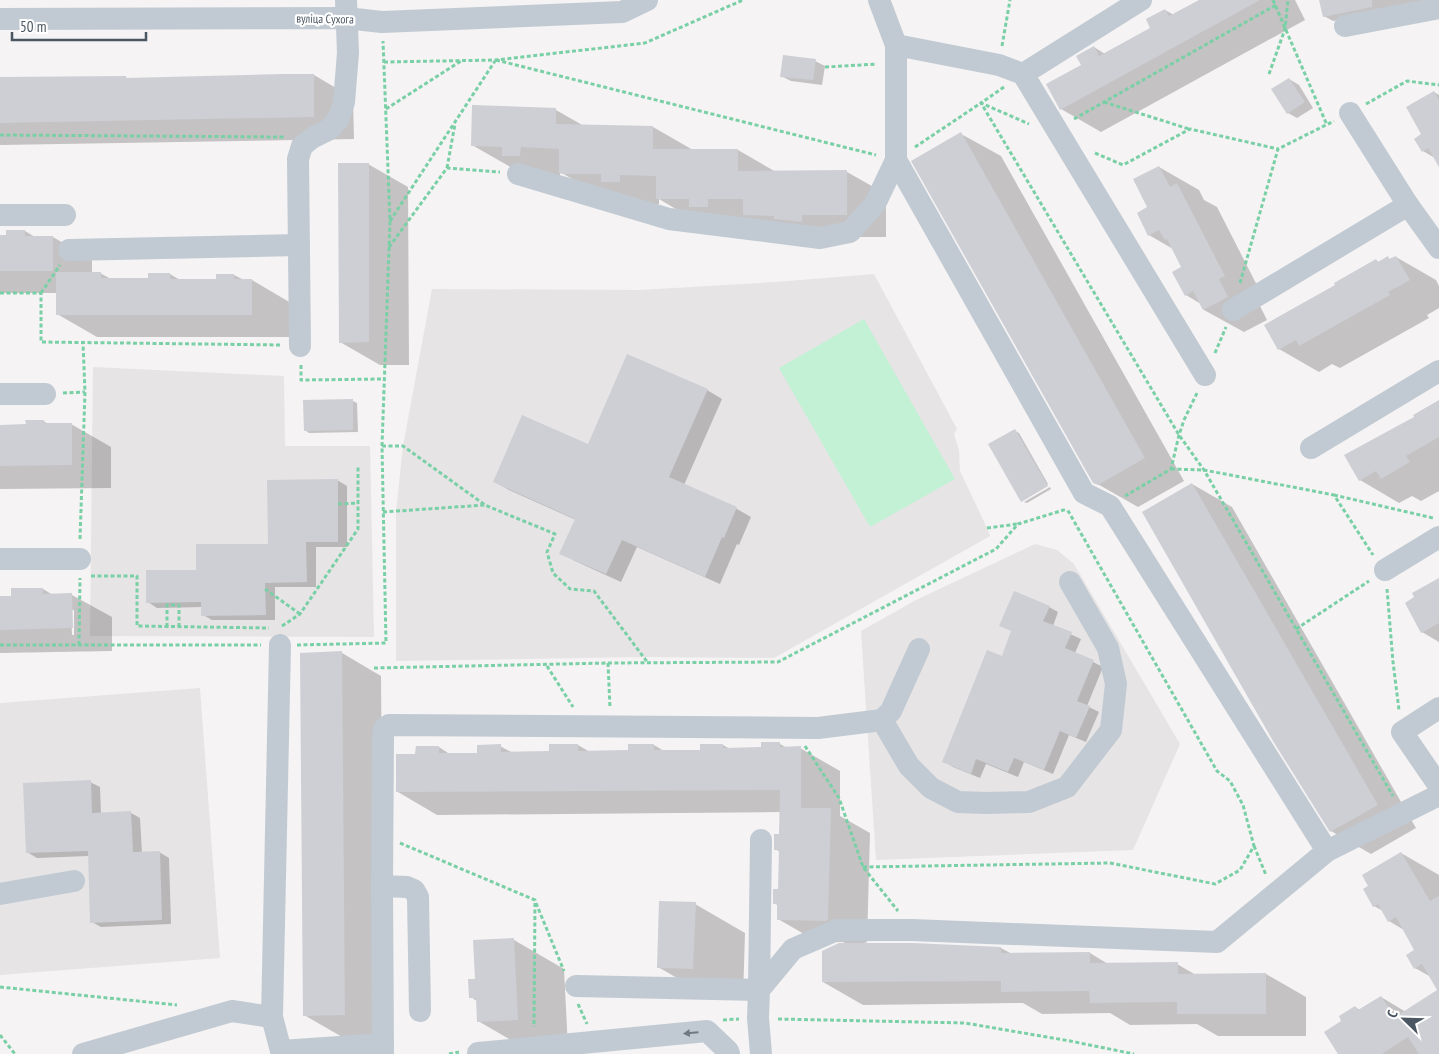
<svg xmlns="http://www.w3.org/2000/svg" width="1439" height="1054" font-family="'PT Sans Narrow',sans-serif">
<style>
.education{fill:#e6e4e5}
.green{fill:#c3f1d5}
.shadow{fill:#0003;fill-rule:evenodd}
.building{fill:#cdcfd5}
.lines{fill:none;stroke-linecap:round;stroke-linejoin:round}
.path{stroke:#7ad0a6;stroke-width:3;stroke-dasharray:4 2.5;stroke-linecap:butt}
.minor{stroke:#c1cad2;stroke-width:22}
.oneway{fill:#6e7983}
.labels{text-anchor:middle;stroke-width:4.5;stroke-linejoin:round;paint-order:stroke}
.street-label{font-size:12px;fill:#4a5661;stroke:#fff}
</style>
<rect width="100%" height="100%" fill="#f5f3f3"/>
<g class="education">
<path d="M 874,274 L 957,429 L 954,434 L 959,450 L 960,471 L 987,528 L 990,536 L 774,658 L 644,657 L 396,661 L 396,512 L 403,446 L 432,289 L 640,290 L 776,282 Z"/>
<path d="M 93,367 L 284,376 L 285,446 L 370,446 L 374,637 L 90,636 Z"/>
<path d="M 1035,544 L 1057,550 L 1074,564 L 1180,744 L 1133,850 L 876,860 L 861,631 L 916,600 Z"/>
<path d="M 200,688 L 220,958 L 0,975 L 0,703 Z"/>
</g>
<path class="green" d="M 864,319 L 955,479 L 870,527 L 779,368 Z"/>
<g class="shadow">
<path d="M 1202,0 L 1295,0 L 1305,20 L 1101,132 L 1061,109 L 1094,47 L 1105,54 L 1152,28 L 1165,10 L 1174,15 Z"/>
<path d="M 1321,0 L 1439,0 L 1439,1 L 1333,21 L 1324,16 Z"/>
<path d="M 815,61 L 825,66 L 822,85 L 791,81 L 781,76 Z"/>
<path d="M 314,75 L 353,98 L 354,139 L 0,145 L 0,79 L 125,77 L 130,79 Z"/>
<path d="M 1289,79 L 1299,85 L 1313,108 L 1297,118 L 1288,113 Z"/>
<path d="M 1434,92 L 1439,95 L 1439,164 L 1435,158 L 1423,151 L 1423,135 Z"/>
<path d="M 556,110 L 584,126 L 653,127 L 693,150 L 738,150 L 776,172 L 847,172 L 886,194 L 886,237 L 841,237 L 696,221 L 659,199 L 659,204 L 642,204 L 600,195 L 560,172 L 560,178 L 512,168 L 472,145 Z"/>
<path d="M 961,134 L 1001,156 L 1184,481 L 1138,507 L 1094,482 Z"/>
<path d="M 368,164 L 408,187 L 409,365 L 380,365 L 340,342 Z"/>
<path d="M 1159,167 L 1199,190 L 1204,200 L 1217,207 L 1264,299 L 1258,302 L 1267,320 L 1244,332 L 1204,310 L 1201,304 L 1186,295 L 1183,268 L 1173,249 L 1149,235 L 1149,208 Z"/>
<path d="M 25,231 L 35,237 L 53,237 L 92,260 L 92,273 L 100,273 L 111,279 L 149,279 L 170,274 L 180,280 L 217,280 L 217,275 L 234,275 L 244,280 L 252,280 L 291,303 L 291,337 L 97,337 L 57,314 L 57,293 L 0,293 L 0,237 Z"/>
<path d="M 1396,257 L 1436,280 L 1439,286 L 1439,308 L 1427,315 L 1429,318 L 1340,368 L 1332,364 L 1319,372 L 1279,349 L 1337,285 L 1376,261 L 1379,262 L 1388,258 L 1391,260 Z"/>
<path d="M 707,390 L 722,399 L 684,485 L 737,509 L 751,517 L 739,545 L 737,544 L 720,584 L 637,547 L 621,582 L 575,561 L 561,553 L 576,520 L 509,490 L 495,482 L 588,445 Z"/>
<path d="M 305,401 L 353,401 L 357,403 L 358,432 L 309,433 L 305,430 Z"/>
<path d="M 1439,402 L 1439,491 L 1421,501 L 1412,496 L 1399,503 L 1360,480 L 1416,418 Z"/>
<path d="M 43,421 L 50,425 L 71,424 L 111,447 L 111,488 L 0,489 L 0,426 L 27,426 Z"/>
<path d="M 1015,431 L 1019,433 L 1048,484 L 1023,500 L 1023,501 Z"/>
<path d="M 337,480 L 347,486 L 347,547 L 316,547 L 316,587 L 275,587 L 275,620 L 212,620 L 203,615 L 203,607 L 157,608 L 148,602 L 197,571 L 269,545 Z"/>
<path d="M 1192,484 L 1232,507 L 1416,828 L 1371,854 L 1331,831 Z"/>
<path d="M 1050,487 L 1051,489 L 1027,503 L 1024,502 Z"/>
<path d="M 1439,579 L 1439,642 L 1422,632 Z"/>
<path d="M 43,589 L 53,595 L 72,595 L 112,617 L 112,651 L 0,653 L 0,597 L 12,597 ZM 71,610 L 74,610 L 74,635 L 72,635 Z"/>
<path d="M 1049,607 L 1058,612 L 1053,626 L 1081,639 L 1075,653 L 1103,667 L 1087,706 L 1099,712 L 1086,742 L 1069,735 L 1053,774 L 1024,762 L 1018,777 L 986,764 L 980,778 L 953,767 L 944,761 L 1002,657 Z"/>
<path d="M 342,653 L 381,676 L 384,1037 L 344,1038 L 304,1015 Z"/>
<path d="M 762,744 L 780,744 L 787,748 L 800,748 L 840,771 L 840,816 L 870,833 L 867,942 L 862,944 L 1001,948 L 1012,954 L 1090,953 L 1108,964 L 1177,964 L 1196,975 L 1266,974 L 1306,997 L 1306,1036 L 1218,1036 L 1197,1024 L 1130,1025 L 1110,1013 L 1042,1014 L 1023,1003 L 863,1005 L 823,982 L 823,952 L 845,942 L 818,942 L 778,919 L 778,906 L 775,903 L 779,891 L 780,852 L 775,849 L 780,835 L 781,812 L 437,815 L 398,792 L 417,755 L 439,747 L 451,755 L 478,754 L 500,746 L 513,753 L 551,753 L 578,745 L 590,752 L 629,752 L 654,745 L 664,751 L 702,751 L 723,745 L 730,749 L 762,749 Z"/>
<path d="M 90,782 L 100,787 L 101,814 L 131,813 L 140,818 L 142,853 L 159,852 L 169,858 L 171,924 L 101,927 L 92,922 L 89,856 L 37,858 L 27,852 Z"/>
<path d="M 1401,853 L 1439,875 L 1439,1054 L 1339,1054 L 1343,1021 L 1355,1007 L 1360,1010 L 1381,997 L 1406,1012 L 1439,991 L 1431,977 L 1415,968 L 1416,951 L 1404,930 L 1389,921 L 1383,911 L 1374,906 Z"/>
<path d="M 695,904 L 745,933 L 743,997 L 708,996 L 658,967 Z"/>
<path d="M 514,940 L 564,969 L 568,1048 L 528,1050 L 478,1021 L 477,1001 L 471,997 L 476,980 L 475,941 Z"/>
</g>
<g class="building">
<path d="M 1199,0 L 1260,0 L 1060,110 L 1046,84 L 1081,65 L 1076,56 L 1094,46 L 1099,56 L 1150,28 L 1146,19 L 1165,9 L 1169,16 Z"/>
<path d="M 1319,0 L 1372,0 L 1372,7 L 1323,17 Z"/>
<path d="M 783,55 L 816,59 L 813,80 L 780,77 Z"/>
<path d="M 283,74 L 314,74 L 314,117 L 0,123 L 0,77 L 126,76 L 126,78 Z"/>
<path d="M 1289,78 L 1305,102 L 1287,114 L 1271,89 Z"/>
<path d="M 1434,91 L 1439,100 L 1439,167 L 1428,148 L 1422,152 L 1414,139 L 1421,134 L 1406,107 Z"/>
<path d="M 472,105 L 556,108 L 556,124 L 653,126 L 653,149 L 738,149 L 738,171 L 847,170 L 847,215 L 802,215 L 802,222 L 774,219 L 774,216 L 743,215 L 743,199 L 708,199 L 708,207 L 689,207 L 689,199 L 656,199 L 656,176 L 620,175 L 620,182 L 601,182 L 601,174 L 563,174 L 559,173 L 559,149 L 521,147 L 520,156 L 502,156 L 502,147 L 471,146 Z"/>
<path d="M 961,132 L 1145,458 L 1098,485 L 1093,483 L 911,161 Z"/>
<path d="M 338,163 L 369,163 L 369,342 L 339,343 Z"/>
<path d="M 1159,166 L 1170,187 L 1177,183 L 1225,276 L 1219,279 L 1228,297 L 1203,310 L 1193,291 L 1185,296 L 1172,272 L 1181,267 L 1167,239 L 1165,240 L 1159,230 L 1148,236 L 1137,213 L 1147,207 L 1133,179 Z"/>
<path d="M 6,230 L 25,230 L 25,236 L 53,236 L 53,271 L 0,271 L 0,235 L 6,235 Z"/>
<path d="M 1388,256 L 1389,259 L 1396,256 L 1410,280 L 1388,292 L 1390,295 L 1299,346 L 1296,340 L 1278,350 L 1264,325 L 1335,285 L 1334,283 L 1376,259 L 1378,262 Z"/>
<path d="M 56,272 L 101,272 L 101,278 L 148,278 L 148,273 L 170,273 L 170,279 L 216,279 L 216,274 L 234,274 L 234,279 L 252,279 L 252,315 L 56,315 Z"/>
<path d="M 627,354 L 708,389 L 669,477 L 737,507 L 724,538 L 722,537 L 705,577 L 622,540 L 606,574 L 559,554 L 575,519 L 493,482 L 522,415 L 588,444 Z"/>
<path d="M 353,399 L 353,430 L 304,431 L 303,400 Z"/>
<path d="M 1439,400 L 1439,437 L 1406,456 L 1410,462 L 1381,479 L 1376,471 L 1359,481 L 1344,455 L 1414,417 L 1413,415 Z"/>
<path d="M 25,420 L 44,420 L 43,423 L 72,423 L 72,465 L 0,466 L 0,425 L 26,424 Z"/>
<path d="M 1015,429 L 1048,486 L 1021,502 L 988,444 Z"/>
<path d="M 338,479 L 338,542 L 306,542 L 307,582 L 265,583 L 266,615 L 201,616 L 201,602 L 146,603 L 146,570 L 196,570 L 196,544 L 268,544 L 267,480 Z"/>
<path d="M 1192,483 L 1378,805 L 1330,832 L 1273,741 L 1142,512 Z"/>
<path d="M 1439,578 L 1439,623 L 1421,633 L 1405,603 L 1414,597 L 1412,593 Z"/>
<path d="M 11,588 L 43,588 L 43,594 L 72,593 L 73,628 L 0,630 L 0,596 L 11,596 Z"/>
<path d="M 1014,591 L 1050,606 L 1043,621 L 1072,632 L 1065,648 L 1094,660 L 1077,701 L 1090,706 L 1076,738 L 1060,731 L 1044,770 L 1014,758 L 1008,772 L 976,759 L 971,774 L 942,762 L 987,650 L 1002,656 L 1011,631 L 999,626 Z"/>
<path d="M 342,651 L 345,1015 L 303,1016 L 300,653 Z"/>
<path d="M 761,742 L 780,742 L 780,747 L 801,746 L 801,808 L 831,808 L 828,920 L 825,921 L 777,920 L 777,904 L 773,904 L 773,889 L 778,889 L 779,850 L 774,850 L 774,834 L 779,834 L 780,790 L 396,792 L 396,754 L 415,754 L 416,746 L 439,746 L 439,753 L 477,753 L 477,745 L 501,744 L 501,752 L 549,751 L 549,744 L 578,744 L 578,751 L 628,750 L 628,744 L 654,744 L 654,750 L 700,750 L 700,744 L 723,744 L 723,748 L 761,747 Z"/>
<path d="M 91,780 L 92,813 L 131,811 L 133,852 L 160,851 L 162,920 L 90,923 L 88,851 L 26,853 L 23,783 Z"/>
<path d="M 1401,852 L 1430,901 L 1439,896 L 1439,1054 L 1419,1054 L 1408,1037 L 1382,1054 L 1338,1054 L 1324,1032 L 1341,1021 L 1339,1016 L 1355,1006 L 1358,1010 L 1381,996 L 1395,1017 L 1437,990 L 1422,964 L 1414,969 L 1406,955 L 1414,950 L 1396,917 L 1388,922 L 1378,904 L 1373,907 L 1363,889 L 1368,886 L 1362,875 Z"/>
<path d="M 659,901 L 696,902 L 693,969 L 657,968 Z"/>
<path d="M 514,938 L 518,1020 L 477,1022 L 476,998 L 469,998 L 468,979 L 475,979 L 473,940 Z"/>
<path d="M 839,943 L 912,943 L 1001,947 L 1001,953 L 1090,952 L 1090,963 L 1178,962 L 1178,974 L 1266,973 L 1266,1014 L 1177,1014 L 1177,1002 L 1090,1003 L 1089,991 L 1001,992 L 1001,981 L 822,982 L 822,951 Z"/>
</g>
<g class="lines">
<g class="path">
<path d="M 1273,0 L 1327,125"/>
<path d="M 1002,46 L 1010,0"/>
<path d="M 496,60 L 876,155"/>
<path d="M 384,62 L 496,60 L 645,43 L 743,0"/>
<path d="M 825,67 L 877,64"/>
<path d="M 1269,74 L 1285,29 L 1288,0"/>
<path d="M 1004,87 L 981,103 L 1179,435 L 1204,470 L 1393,796"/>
<path d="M 1104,102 L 1189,129"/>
<path d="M 1366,104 L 1407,81 L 1439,85"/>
<path d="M 386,109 L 461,61"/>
<path d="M 1074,119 L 1276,5"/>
<path d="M 0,135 L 284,137"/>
<path d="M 915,147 L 981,103 L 1029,124"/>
<path d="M 1095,153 L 1123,165 L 1190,129 L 1278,149"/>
<path d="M 447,168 L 455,124"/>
<path d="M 390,221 L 495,61"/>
<path d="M 389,247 L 447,168 L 500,172"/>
<path d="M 1240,283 L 1278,149 L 1334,121"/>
<path d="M 0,293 L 41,293 L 41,342 L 281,345"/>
<path d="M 41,293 L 60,265"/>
<path d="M 1215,353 L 1226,327"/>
<path d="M 301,365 L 301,380 L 384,379"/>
<path d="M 63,393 L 85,392"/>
<path d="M 382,446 L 403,446 L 485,505 L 555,534 L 547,552 L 553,573 L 570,589 L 594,591 L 648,663"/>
<path d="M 1171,469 L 1204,470 L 1334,495 L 1373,555"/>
<path d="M 1334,495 L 1433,518"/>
<path d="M 1125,496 L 1171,469 L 1179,435 L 1184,420 L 1198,391"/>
<path d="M 338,504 L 358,503"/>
<path d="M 383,512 L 485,505"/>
<path d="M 987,528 L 1017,524"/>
<path d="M 80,539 L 85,392 L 83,343"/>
<path d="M 91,576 L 137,576 L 137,626 L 269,628"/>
<path d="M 265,589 L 300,614"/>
<path d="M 1387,589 L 1393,662 L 1399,710"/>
<path d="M 282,626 L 300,614 L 358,529 L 358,466"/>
<path d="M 167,627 L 167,605 L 179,605 L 179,627"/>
<path d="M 1296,629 L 1369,581"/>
<path d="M 0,645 L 261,645"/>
<path d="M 79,645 L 80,578"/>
<path d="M 297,645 L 386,643 L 382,446 L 390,221 L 383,41"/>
<path d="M 608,663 L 610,708"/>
<path d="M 547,666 L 573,707"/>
<path d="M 374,668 L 608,663 L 778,662 L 996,549 L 1018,524 L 1067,509"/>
<path d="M 805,746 L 839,798 L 863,867 L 898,911"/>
<path d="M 400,843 L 535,900 L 534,1027"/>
<path d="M 1254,846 L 1266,875"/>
<path d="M 863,867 L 1110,863 L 1215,884 L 1240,870 L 1254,846 L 1243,805 L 1230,781 L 1217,771 L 1067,509"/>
<path d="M 536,903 L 564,971"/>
<path d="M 0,987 L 177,1005"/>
<path d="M 578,1004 L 587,1024"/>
<path d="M 778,1019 L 965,1023 L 1070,1041 L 1134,1054"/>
<path d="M 723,1020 L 739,1019"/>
<path d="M 0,1035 L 15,1054"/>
<path d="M 449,1054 L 459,1052"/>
</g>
<g class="minor">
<path d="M 0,19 L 346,18 L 382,22 L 622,12 L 647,0"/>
<path d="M 1345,26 L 1439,8"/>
<path d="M 896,45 L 999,65 L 1023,74 L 1205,375"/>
<path d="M 1023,74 L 1141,0"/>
<path d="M 1350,113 L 1408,205 L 1439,248"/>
<path d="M 896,160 L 1084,493 L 1110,506 L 1327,851"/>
<path d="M 518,174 L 669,219 L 820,238 L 850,232 L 875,204 L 896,160 L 896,45 L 879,0"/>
<path d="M 0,215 L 65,215"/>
<path d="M 69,250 L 299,245"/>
<path d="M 1233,310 L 1408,205"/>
<path d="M 300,346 L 298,159 L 302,146 L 312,138 L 330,129 L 339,118 L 344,102 L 348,53 L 346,0"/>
<path d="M 0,394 L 45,394"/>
<path d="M 1311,448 L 1439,371"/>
<path d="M 0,559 L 80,559"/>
<path d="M 1385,570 L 1439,537"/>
<path d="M 280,645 L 272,1017 L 281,1051 L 383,1044"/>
<path d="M 919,649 L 891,711 L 882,720 L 909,766 L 931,788 L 958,802 L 986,803 L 1029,802 L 1067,787 L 1111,730 L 1116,684 L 1108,648 L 1070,582"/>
<path d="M 1439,708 L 1402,732 L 1439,786"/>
<path d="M 382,886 L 407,887 L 414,890 L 418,897 L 420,1011"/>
<path d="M 0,894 L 74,881"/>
<path d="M 576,986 L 759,990 L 761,840"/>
<path d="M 83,1054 L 232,1011 L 272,1017"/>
<path d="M 383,1054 L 382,886 L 383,734 L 384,729 L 389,725 L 818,728 L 882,720"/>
<path d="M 478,1054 L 478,1053 L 707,1031 L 728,1051 L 729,1054"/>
<path d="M 761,1054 L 758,1018 L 759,990 L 793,949 L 837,930 L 912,930 L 1217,942 L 1327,851 L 1439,795"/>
</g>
</g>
<defs><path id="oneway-solid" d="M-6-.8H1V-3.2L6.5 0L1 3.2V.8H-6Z" transform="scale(1.25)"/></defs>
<use class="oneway" href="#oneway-solid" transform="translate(691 1033) rotate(175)"/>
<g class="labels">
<g class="street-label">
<text transform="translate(325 19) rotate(1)" y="4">вуліца Сухога</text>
</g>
</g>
<g transform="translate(1404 1019) rotate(293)" stroke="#ffffff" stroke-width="4" paint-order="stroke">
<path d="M0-4L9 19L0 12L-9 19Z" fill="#4a5661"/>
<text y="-8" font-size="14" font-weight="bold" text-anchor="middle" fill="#4a5661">С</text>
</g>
<path d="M12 32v8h134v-8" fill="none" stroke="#4a5661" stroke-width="2.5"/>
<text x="20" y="32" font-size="15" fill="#4a5661" stroke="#ffffff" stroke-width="4" paint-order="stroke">50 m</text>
</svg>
